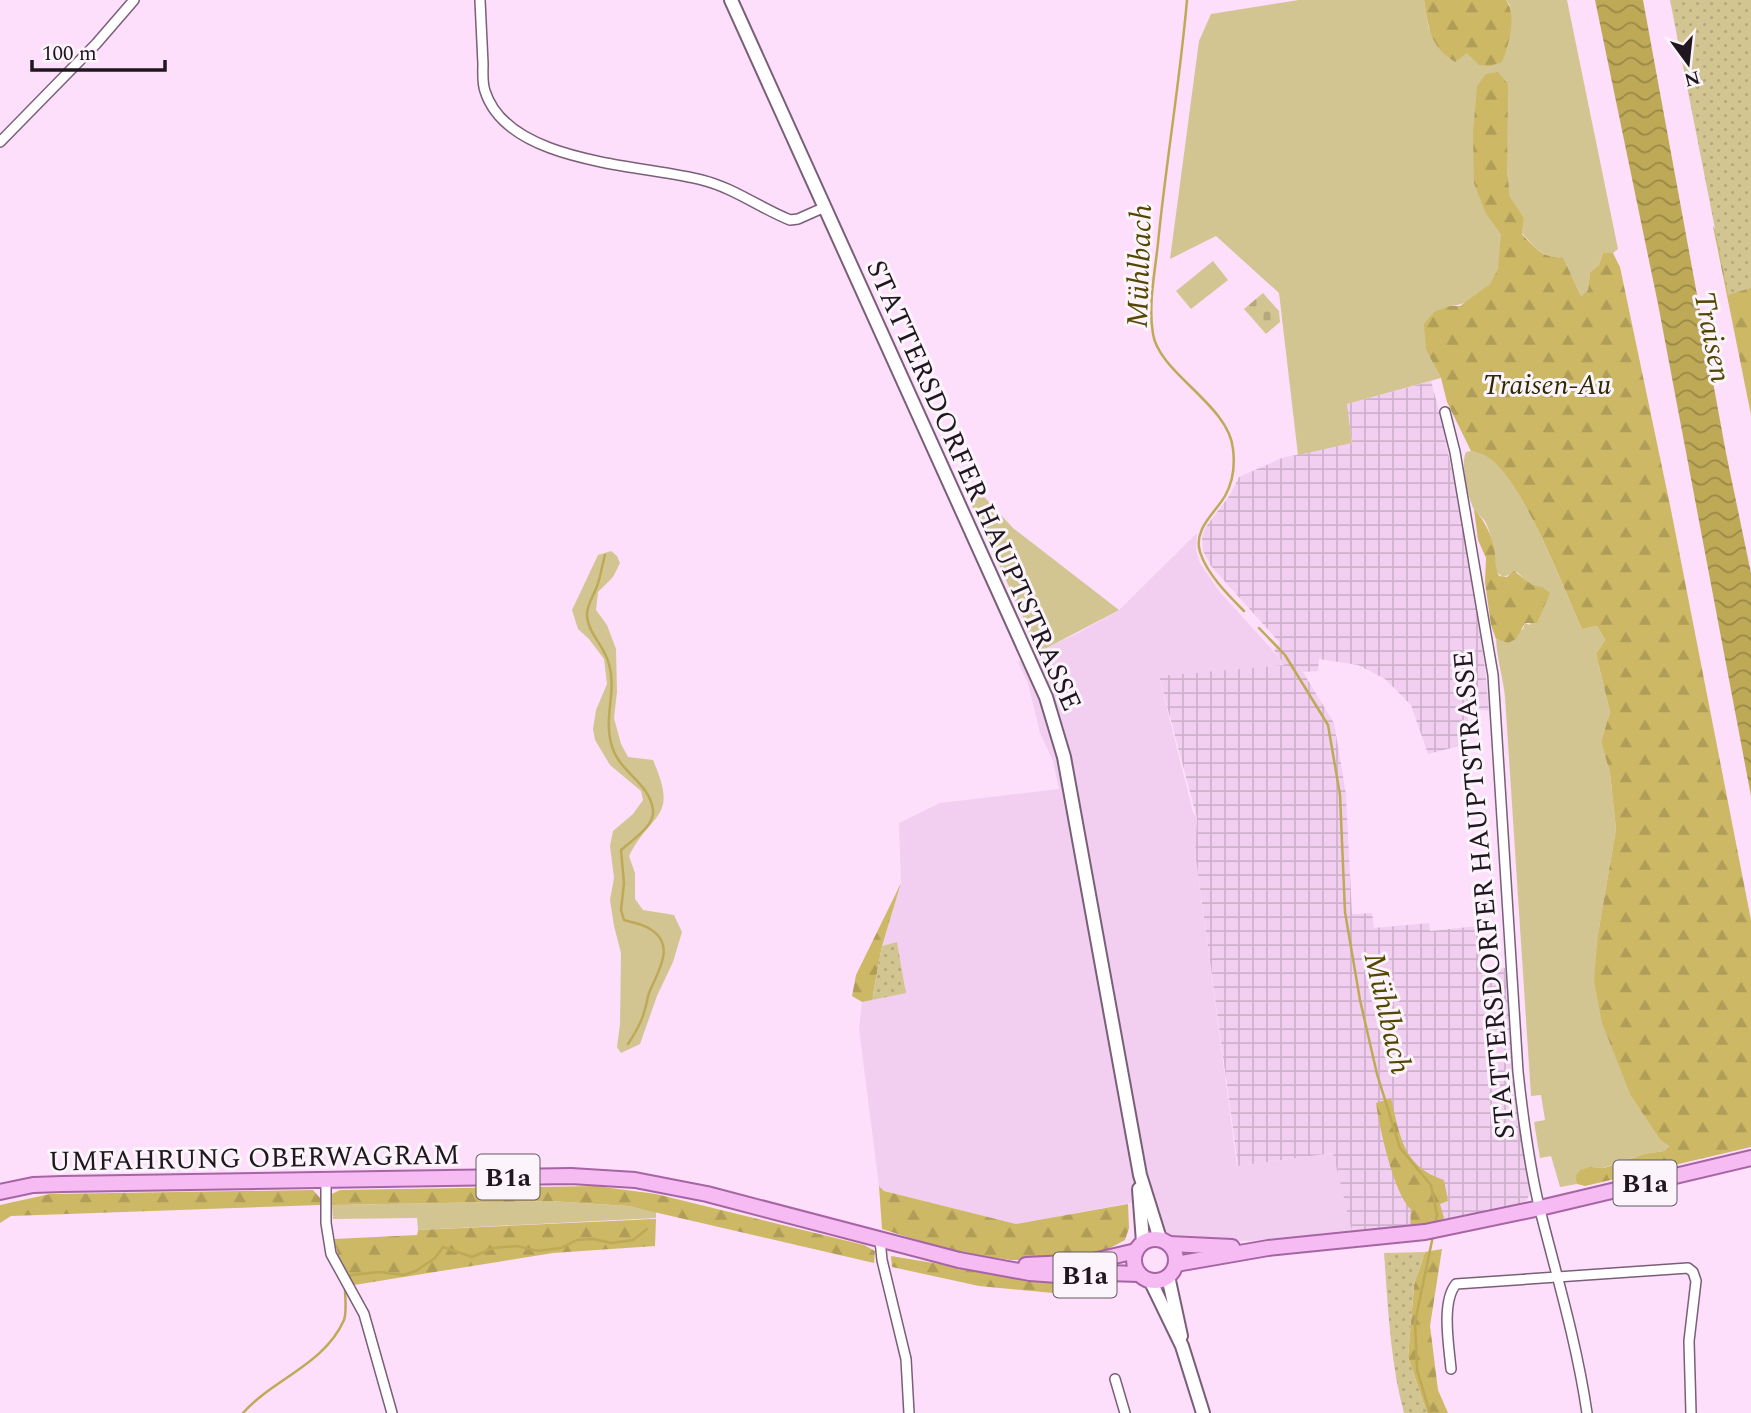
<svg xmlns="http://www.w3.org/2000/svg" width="1751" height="1413" font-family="Spectral,serif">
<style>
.built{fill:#f2cff0}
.industrial{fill:url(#industrial-grid)}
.green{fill:#d2c592}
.forest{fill:url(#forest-firs)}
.cemetery{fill:url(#cemetery-stones)}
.park{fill:url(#park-dots)}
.water{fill:url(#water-waves)}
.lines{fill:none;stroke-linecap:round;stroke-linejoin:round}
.stream{stroke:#bea957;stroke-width:2.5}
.minor-casing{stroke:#795f77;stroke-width:12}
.secondary-casing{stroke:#795f77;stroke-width:16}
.primary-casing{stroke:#a764a4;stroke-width:18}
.minor{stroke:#fff;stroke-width:9}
.secondary{stroke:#fff;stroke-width:12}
.primary{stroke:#f6bbf3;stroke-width:14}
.labels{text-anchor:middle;stroke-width:6;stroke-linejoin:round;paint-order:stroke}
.shield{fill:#fbf5fb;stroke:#625961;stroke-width:2}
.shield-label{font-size:26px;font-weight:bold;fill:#20161f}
.park-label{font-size:28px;font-style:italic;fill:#312903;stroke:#fbf5fb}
.street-label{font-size:28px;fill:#20161f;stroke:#fbf5fb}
.water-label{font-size:30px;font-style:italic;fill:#544600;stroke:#fbf5fb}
</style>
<defs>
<pattern id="industrial-grid" width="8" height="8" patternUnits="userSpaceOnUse" patternTransform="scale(1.75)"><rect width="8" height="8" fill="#f2cff0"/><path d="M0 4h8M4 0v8" fill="none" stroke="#cfb1cd"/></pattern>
<pattern id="forest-firs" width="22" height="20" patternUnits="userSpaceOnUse" patternTransform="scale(1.75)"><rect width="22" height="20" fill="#cdb865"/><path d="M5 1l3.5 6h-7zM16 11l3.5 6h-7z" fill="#b09d57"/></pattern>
<pattern id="cemetery-stones" width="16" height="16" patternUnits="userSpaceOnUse" patternTransform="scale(1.75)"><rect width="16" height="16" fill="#d2c592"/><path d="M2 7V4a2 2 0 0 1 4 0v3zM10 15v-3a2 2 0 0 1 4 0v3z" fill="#b4a87d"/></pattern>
<pattern id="park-dots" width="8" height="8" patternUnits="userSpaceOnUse" patternTransform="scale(1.75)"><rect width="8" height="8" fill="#d2c592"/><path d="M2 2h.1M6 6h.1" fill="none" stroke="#b4a87d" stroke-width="1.8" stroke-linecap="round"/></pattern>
<pattern id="water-waves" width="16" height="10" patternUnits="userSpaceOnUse" patternTransform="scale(1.75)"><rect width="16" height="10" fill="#bea957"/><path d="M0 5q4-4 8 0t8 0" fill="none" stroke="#9a8947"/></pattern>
</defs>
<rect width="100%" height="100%" fill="#fddffb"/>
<path class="built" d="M 1197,533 L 1196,551 L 1200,563 L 1219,591 L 1286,665 L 1159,677 L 1193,812 L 1197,818 L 1195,852 L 1237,1166 L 1333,1153 L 1355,1231 L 1249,1241 L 1173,1239 L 1160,1225 L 1152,1199 L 1016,1224 L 884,1191 L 879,1186 L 859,1029 L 862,1002 L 906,992 L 897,943 L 882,946 L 901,883 L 899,823 L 940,803 L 1059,789 L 1053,761 L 1040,733 L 1028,683 L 1018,662 L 1080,632 L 1119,610 Z"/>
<path class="industrial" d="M 1431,381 L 1441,418 L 1467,546 L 1485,668 L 1489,711 L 1470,708 L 1463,745 L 1428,754 L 1411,705 L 1385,679 L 1358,665 L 1319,659 L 1318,671 L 1303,672 L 1334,723 L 1346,794 L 1352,914 L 1372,913 L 1374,928 L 1429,923 L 1430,931 L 1478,926 L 1484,970 L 1505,968 L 1516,1099 L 1531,1191 L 1526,1202 L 1464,1218 L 1440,1223 L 1352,1231 L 1333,1153 L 1238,1166 L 1195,852 L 1197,818 L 1159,676 L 1285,665 L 1274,650 L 1280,643 L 1211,566 L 1203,551 L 1202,537 L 1205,528 L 1230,495 L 1239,477 L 1282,458 L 1352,443 L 1347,404 Z"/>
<g class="green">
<path d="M 1299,0 L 1424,0 L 1429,30 L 1510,6 L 1506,0 L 1567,0 L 1618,249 L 1613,253 L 1603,253 L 1599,265 L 1590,272 L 1588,290 L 1581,298 L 1563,257 C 1543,259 1535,248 1522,233 L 1524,218 L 1510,198 L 1507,169 L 1486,214 L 1501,235 C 1501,245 1502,259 1498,270 C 1492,288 1468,306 1449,306 L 1426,350 L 1441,378 L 1347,404 L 1352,443 L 1298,455 L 1279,293 L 1216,236 L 1170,259 L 1199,41 L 1211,14 Z"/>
<path d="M 1213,261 L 1228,280 L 1191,309 L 1176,291 Z"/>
<path d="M 1471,451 C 1476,452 1482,454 1487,456 C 1521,476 1564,590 1582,629 L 1597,626 L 1605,640 L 1596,654 L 1610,712 L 1601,742 L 1610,773 L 1616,829 L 1598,934 L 1631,1096 L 1660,1140 L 1669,1146 L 1664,1151 L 1644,1154 L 1603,1168 L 1591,1167 L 1575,1177 L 1577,1184 L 1560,1187 L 1551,1156 L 1540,1158 L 1534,1122 L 1545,1120 L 1541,1095 L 1531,1096 L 1505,697 C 1503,677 1497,659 1496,639 L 1498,640 L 1523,629 L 1525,623 L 1530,625 L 1542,587 L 1532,586 L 1517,572 L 1503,577 L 1496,572 C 1495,555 1493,539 1486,523 C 1483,518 1479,515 1475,511 C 1468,500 1460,463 1466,452 Z"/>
<path d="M 974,486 L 1013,528 L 1119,610 L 1039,652 L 968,497 Z"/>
<path d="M 611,551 L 617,556 L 620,563 L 613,577 L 598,592 L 596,610 L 607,625 L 616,649 L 617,692 L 614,718 L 621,744 L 628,757 L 653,760 C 679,820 652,810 629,856 L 635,873 L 635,899 L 643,910 L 674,915 L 682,932 L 673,962 L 657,996 L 640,1044 L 621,1053 L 617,1047 L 620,1024 L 621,953 L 614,926 L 610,900 L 614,878 L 610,846 L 613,831 L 633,814 L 643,800 L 641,791 L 610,765 L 595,740 L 593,729 L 596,710 L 607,684 L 604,659 L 589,639 L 578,629 L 572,610 L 598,555 Z"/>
<path d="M 550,1201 L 628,1206 L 656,1212 L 656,1218 L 418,1230 L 417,1218 L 333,1219 L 332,1205 Z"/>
</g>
<g class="forest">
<path d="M 1424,0 L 1506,0 C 1517,17 1509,45 1502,62 L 1490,66 L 1479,65 L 1467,53 L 1455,62 C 1429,45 1429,29 1424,0 Z"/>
<path d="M 1498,72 L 1508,84 L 1507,169 L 1510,197 L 1524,218 L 1522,234 C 1535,248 1543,259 1563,257 L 1581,297 L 1588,290 L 1590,272 L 1599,265 L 1603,253 L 1613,253 L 1620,267 L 1671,510 L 1751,920 L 1751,1147 L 1585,1186 L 1577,1184 L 1575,1177 L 1580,1170 L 1591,1167 L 1604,1168 L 1644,1154 L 1664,1151 L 1669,1146 L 1660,1140 L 1631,1096 L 1602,1023 L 1594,981 L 1598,934 L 1616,829 L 1610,773 L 1601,742 L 1610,712 L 1596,654 L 1605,640 L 1597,626 L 1582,629 C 1564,590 1521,475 1486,456 C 1482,454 1476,452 1471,451 L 1447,402 L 1441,378 L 1426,350 L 1424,324 L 1434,312 L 1450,306 L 1460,306 L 1490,284 L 1498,269 L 1501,235 L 1486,214 L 1474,183 L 1473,132 L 1477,86 L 1486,74 Z"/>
<path d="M 1713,226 L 1751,281 L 1751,415 Z"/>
<path d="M 1474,509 C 1485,521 1493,537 1495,554 C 1496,562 1495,569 1499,576 L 1507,577 L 1514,571 L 1532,585 L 1542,587 L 1550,593 L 1537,623 L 1525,623 L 1516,639 L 1508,643 L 1496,639 L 1491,625 L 1485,582 L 1486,558 L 1478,540 Z"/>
<path d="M 901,883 L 882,946 L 872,1000 L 862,1002 L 852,996 L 856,975 Z"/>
<path d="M 1391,1098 C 1400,1136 1403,1167 1444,1180 L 1448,1201 L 1440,1204 L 1444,1218 L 1439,1224 L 1410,1229 L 1411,1210 C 1393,1191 1380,1130 1376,1103 Z"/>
<path d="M 596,1186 L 656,1194 L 864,1245 L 875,1251 L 874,1263 L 628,1206 L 550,1201 L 332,1205 L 332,1194 L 340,1190 Z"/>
<path d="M 879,1186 L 884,1191 L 1016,1224 L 1128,1204 L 1129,1228 L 1125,1240 L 1095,1256 L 1059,1260 L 1011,1260 L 955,1252 L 882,1229 Z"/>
<path d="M 313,1190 L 320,1198 L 320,1205 L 11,1216 L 0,1223 L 0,1205 L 50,1194 Z"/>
<path d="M 656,1219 L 655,1246 L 553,1253 L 354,1285 L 340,1263 L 334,1239 L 417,1235 L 418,1230 Z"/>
<path d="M 1442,1249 L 1430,1326 L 1438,1390 L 1448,1413 L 1427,1413 L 1408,1357 L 1414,1285 L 1425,1252 Z"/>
<path d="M 891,1256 L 1068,1285 L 1109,1283 L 1110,1293 L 1053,1293 L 979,1286 L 892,1267 Z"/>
</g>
<path class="cemetery" d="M 1263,293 L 1279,311 L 1280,322 L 1266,334 L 1244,309 Z"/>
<g class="park">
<path d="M 1670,0 L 1751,0 L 1751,288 L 1728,295 Z"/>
<path d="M 897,942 L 906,993 L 872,1000 L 882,946 Z"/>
<path d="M 1425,1252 L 1414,1285 L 1408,1357 L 1427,1413 L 1404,1413 C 1390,1362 1388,1306 1384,1253 Z"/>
</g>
<path class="water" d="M 1595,0 L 1643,0 L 1726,453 L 1751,573 L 1751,796 L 1658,304 Z"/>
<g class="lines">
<g class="stream">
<path d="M 1187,0 C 1180,81 1166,162 1158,243 C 1155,272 1148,305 1153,334 C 1159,373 1229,405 1233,449 C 1235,465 1233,482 1225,496 C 1215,513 1193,529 1200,552 C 1207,574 1228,595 1244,611"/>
<path d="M 605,555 C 602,565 601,576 597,586 C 594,595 586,606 587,616 C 588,633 605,647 609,664 C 618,694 600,722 615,754 C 625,775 650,785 653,810 C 655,826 632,840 621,850 L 624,883 L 621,910 L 624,920 C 632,922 643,924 650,929 C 677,945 657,973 649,993 C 647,998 647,1004 645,1009 C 642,1022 635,1033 628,1044"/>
<path d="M 1259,628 L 1285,655 L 1328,725 L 1340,795 L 1345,912 L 1360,1000 L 1377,1074 L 1400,1148 L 1431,1185 L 1437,1215 L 1435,1226"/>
<path d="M 348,1282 L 351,1275 L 379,1272 L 403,1275 L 416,1271 L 435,1258 L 443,1247 L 472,1257 L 493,1248 L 517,1246 L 538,1251 L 561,1248 L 577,1240 L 593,1239 L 612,1243 L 633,1240 L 647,1229"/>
<path d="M 243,1413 C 273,1379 324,1365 344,1320 C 347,1312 345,1297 345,1288"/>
<path d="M 1430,1413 L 1417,1370 L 1415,1322 L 1433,1236"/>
</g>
<g class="minor-casing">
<g id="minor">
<path d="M 480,0 C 481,21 482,43 483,64 C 483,72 482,83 485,91 C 508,164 640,164 702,180 C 734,188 760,208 790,220 L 798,219 L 825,207"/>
<path d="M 0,142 L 96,44 L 134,0"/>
<path d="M 1445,412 L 1455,452 L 1493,675 L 1518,1072 C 1523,1118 1529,1165 1540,1210 C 1557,1277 1577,1344 1587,1413"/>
<path d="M 326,1180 L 326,1223 L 331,1254 L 364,1314 L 392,1413"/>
<path d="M 880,1240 L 882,1260 L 906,1359 L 909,1413"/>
<path d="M 1451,1369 C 1449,1346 1441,1302 1456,1284 L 1688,1268 L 1693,1272 L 1696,1281 L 1689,1341 L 1691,1413"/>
<path d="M 1115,1379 L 1125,1413"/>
</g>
</g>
<g class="secondary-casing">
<g id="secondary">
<path d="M 731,0 L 1046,697 L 1064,757 L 1140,1175 L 1160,1239"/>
<path d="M 1139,1189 L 1143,1242"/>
<path d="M 1168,1276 L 1181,1336"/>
<path d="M 1150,1280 L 1182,1346 L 1203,1413"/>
</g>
</g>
<g class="primary-casing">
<g id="primary">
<path d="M 0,1192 L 33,1185 L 62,1184 L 571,1176 L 635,1180 L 707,1194 L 959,1260 L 1030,1273 L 1071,1276 L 1107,1273 L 1139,1274"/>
<circle cx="1155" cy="1260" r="21"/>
<path d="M 1169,1244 L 1232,1247"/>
<path d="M 1176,1264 L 1268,1248 L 1425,1232 L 1540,1208 L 1751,1158"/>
<path d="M 1026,1265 L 1089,1262 L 1136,1251"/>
</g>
</g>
<use href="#minor" class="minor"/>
<use href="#secondary" class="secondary"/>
<use href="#primary" class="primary"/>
</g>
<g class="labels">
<g class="shield">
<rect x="476.5" y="1154.5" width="63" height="45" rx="5"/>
<rect x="1613.5" y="1160.5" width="63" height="45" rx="5"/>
<rect x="1053.5" y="1252.5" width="63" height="45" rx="5"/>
</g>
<g class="shield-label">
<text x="508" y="1186">B1a</text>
<text x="1645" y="1192">B1a</text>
<text x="1085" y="1284">B1a</text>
</g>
<g class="park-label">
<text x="1547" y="394">Traisen-Au</text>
</g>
<g class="street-label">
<text transform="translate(975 485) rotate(66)" y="10">STATTERSDORFER HAUPTSTRASSE</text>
<text transform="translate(1483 895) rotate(-95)" y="10">STATTERSDORFER HAUPTSTRASSE</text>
<text transform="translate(254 1157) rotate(-1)" y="10">UMFAHRUNG OBERWAGRAM</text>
</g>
<g class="water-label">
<text transform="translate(1139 266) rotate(-88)" y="10">Mühlbach</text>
<text transform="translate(1713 337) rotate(79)" y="10">Traisen</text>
<text transform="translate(1388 1013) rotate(77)" y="10">Mühlbach</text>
</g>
</g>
<g transform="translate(1688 63) rotate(165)" stroke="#fbf5fb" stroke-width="5" paint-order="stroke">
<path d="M0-5L12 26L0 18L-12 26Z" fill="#20161f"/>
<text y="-10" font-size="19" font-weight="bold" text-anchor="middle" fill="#20161f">N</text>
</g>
<path d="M32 60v10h133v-10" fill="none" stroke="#20161f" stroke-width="3.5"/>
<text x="42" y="60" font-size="21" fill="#20161f" stroke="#fbf5fb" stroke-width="5" paint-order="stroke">100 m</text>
</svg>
